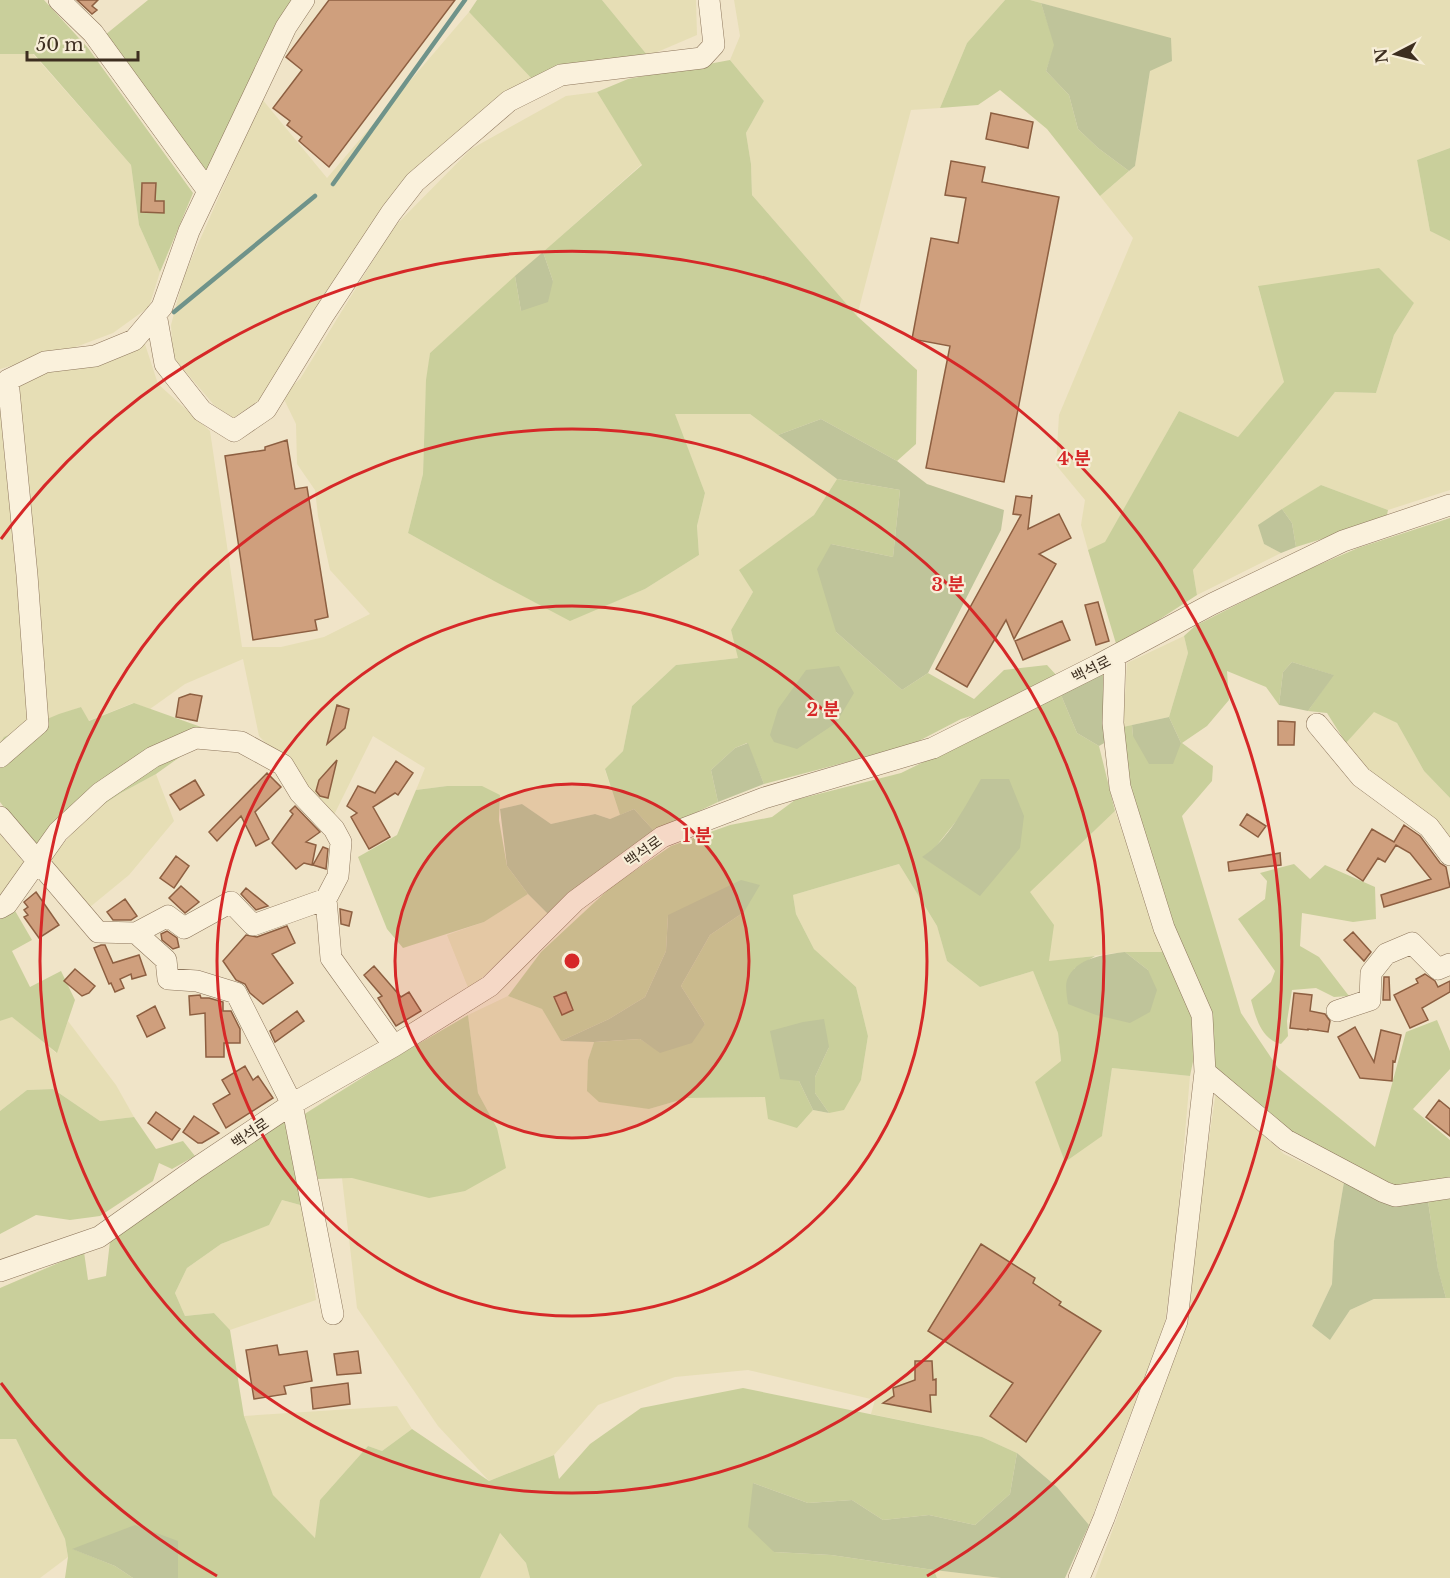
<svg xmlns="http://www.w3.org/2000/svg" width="1450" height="1578" font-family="'Libre Baskerville','Noto Sans KR',serif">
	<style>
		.farmland { fill: #e6deb5 }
		.green { fill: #c9cf9b; fill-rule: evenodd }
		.cemetery { fill: #bfc49a }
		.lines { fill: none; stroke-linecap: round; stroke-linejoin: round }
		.stream { stroke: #6f938a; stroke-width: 4.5 }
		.building { fill: #cf9f7d; stroke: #8d5f41; stroke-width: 1.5 }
		.minor-casing { stroke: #8d765c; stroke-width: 22 }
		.minor { stroke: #faf1dc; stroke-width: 21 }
		.ring { fill: none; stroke: #d62828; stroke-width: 3 }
		.labels { text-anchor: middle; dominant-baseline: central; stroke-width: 4.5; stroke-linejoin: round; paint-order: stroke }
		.street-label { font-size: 15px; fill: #3d2e20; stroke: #f7eed8 }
		.centre { fill: #d62828; stroke: #f7eed8; stroke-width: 3 }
		.ring-label { font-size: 18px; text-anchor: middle; font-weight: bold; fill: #d62828; stroke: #f7eed8; stroke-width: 4.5; stroke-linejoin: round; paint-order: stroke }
	</style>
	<rect width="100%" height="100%" fill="#f0e4c8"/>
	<path class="farmland" d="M602,0H696L697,35L648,56Z
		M734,0H1005L967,43L940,108L911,110L857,316L752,195L751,164L746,133L764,101L730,60L740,36Z
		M1030,0H1450V148L1417,160L1430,231L1450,241V490L1388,510L1321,485L1259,525L1264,544L1281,553L1197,595L1193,570L1335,392L1376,393L1394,335L1414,303L1258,287L1285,382L1238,437L1179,411L1105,543L1088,550L1081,525L1085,500L1056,465L1059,415L1133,238L1100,196L1135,166L1150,71L1171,39Z
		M469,12L532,79L357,247L261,399L233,418L214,405L173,357L171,325L184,276L262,99L327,178Z
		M0,54H33L131,165L139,225L160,272L149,307L113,333L73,348L0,369Z
		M597,92L642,164L430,353L426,391L423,474L408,533L494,581L570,620L645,589L699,555L697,526L705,493L674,414H750L837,479L814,515L740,570L753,592L731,630L739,658L676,665L632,706L623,751L605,770L620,815L610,819L595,814L551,824L522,804L500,809V795L447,786L416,790L425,768L373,736L334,815L259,736L243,659L185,684L150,709L133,703L88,721L81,707L45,720L16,384L143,338L158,384L210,431L242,647H281L324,637L370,614L330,570L318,516L315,490L297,464L296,424L282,395L300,379L393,228L471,149L566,96Z
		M0,391L33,724L0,743Z
		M1184,636L1188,653L1169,717L1123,727L1127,663Z
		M1374,711L1397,723L1424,771L1450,798V844L1433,817L1372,779L1346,743Z
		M156,774L174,821L129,875L90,907L50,859L88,815L121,793Z
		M1115,811L1162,941L1163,952L1115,953L1049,962L1029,892Z
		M0,834L26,865L0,902Z
		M899,864L937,926L947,961L980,987L1033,971L1058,1033L1061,1062L1102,1136L1112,1068L1190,1076L1176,1237L1165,1323L1089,1525L1057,1487L1017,1453L982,1437L871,1414L875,1400L748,1370L675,1377L598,1405L554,1455L489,1481L438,1426L357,1308L342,1178H352L497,1128L478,1093L468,1015L508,996L542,1009L561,1041L594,1042L588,1060L649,1109L687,1098L765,1097L797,1128L813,1110L829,1113L861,1080L868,1036L856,987L814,949L796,914L793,895Z
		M528,894L549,915L469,990L447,935L484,922Z
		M12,1016L56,1053L68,1021L116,1085L134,1117L100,1121L53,1089L27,1090L0,1111V1021Z
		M1216,1091L1284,1154L1344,1182L1334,1241L1332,1284L1312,1326L1330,1340L1350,1310L1374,1299L1450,1298V1578H1095L1145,1441L1191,1297L1192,1254Z
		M282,1200L304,1206L316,1300L230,1330L214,1313L185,1316L175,1293L187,1268L221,1244L268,1225Z
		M397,1406L412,1429L382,1451L368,1446L320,1500L316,1539L273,1496L244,1416Z
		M0,1439H16L65,1539L68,1557L40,1578H0Z
		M499,1532L526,1563L530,1578H480Z
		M934,1570L1001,1578H937Z"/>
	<path class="green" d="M0,0H44L88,48L193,193L160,272L139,225L131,165L34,54H0Z
		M148,0H297L207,173L105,35Z
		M477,0H602L648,56L532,79L469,12Z
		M1005,0H1030L1041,3L1055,45L1046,71L1069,95L1078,129L1098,148L1129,171L1100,196L1047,129L1000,90L978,105L940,108L967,43Z
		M730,60L764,101L746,133L751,164L752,195L857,316L917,370L916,444L897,461L821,419L778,435L750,414H675L705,493L697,526L699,555L645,589L570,621L494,581L408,533L423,474L426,380L430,353L515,276L521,311L553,281L543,252L642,165L597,92L628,79Z
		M1450,148V241L1430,231L1417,160Z
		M1379,268L1414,303L1394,335L1376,393L1335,392L1193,570L1197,595L1117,647L1088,550L1105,542L1179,411L1238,437L1284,382L1258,286Z
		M837,479L900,490L893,557L831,544L836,632L902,690L928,673L974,699L1004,670L1047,665L1058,677L991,710L961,719L911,745L764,784L747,743L735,748L711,770L718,802L655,832L634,809L620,815L605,769L623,751L632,706L676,665L738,658L731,630L753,592L739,570L814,515Z
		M1321,485L1388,510L1386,519L1296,547L1292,523L1282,509Z
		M1450,518V798L1424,771L1397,723L1374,712L1346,743L1327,713L1308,711L1333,675L1292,662L1283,672L1279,705L1266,687L1227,671L1229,700L1207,726L1182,743L1213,766L1212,781L1182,816L1241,1013L1278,1068L1375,1147L1406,1032L1437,1020L1450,1051V1069L1413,1109L1450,1140V1181L1392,1190L1300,1143L1210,1068L1133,809L1123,727L1132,725L1133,736L1181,743L1169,717L1188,653L1184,636L1195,626L1295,575L1358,548Z
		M1061,695L1077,733L1099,746L1115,811L1030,892L1054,925L1049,961L1095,956L1074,969L1148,970L1125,952H1163L1193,1016L1196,1047L1190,1076L1112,1068L1102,1136L1065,1162L1035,1082L1061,1061L1058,1033L1033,971L980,987L947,961L937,926L899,864L793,895L796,914L814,949L856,987L868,1036L861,1080L844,1110L829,1113L815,1093V1077L829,1047L799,1081L813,1110L797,1128L768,1119L765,1097L687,1098L649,1109L599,1102L587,1091L588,1060L594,1042L640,1039L660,1052L705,1024L681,986L710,935L744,912L668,915L666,951L645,997L609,1019L561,1041L542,1009L508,996L541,952L611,887L671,846L730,825L772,817L795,800L901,773ZM958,819L981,895L923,857L933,850Z
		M134,703L201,727L191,749L156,774L121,793L36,849L0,802V743L4,737L59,714L81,707L89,721Z
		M447,786H482L500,795L499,820L507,866L528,894L484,922L403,948L387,929L358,857L397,835L416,790Z
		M1294,864L1310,879L1325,865L1375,887L1376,919L1353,922L1302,913L1300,946L1319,957L1349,996L1334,997L1316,988L1292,990L1287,1021L1288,1036L1281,1044C1261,1039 1256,1018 1251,1000L1271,982L1275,971L1238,919L1265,899L1267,881L1260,873Z
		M14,909L32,940L12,951L30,987L61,971L75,1000L57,1053L12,1017L0,1021V916Z
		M468,1015L478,1093L497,1128L506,1168L465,1191L429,1198L352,1178L318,1179L303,1115L384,1064Z
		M53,1089L100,1121L134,1117L156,1149L183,1141L195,1156L172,1169L159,1163L153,1181L100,1216L70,1220L36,1215L0,1234V1111L27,1090Z
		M287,1119L304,1206L282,1200L269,1225L221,1244L187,1268L175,1293L185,1316L214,1313L230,1330L244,1416L273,1495L315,1538L320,1500L368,1446L382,1451L412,1429L489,1481L554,1455L559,1479L590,1444L641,1408L743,1388L982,1437L1017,1453L1010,1494L975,1525L929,1515L883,1520L852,1500L808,1503L753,1483L774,1552L831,1555L934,1570L937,1578H530L526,1563L500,1533L480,1578H178V1541L73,1549L115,1566L133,1578H65L68,1557L65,1539L16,1439H0V1288L84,1252L88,1280L106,1276L110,1241L191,1182Z
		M1450,1199V1298H1446L1438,1270L1428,1201Z"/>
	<path class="cemetery" d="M1041,3L1171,38L1172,61L1150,71L1135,166L1129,171L1098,148L1078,129L1069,95L1046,71L1054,45Z
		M543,252L553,281L548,302L521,311L515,276Z
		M821,419L897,461L927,484L1004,510L1001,530L928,673L902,690L836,632L817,569L831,544L893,557L900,490L837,479L778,435Z
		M1282,509L1292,523L1296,547L1281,553L1264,544L1258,525Z
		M1292,662L1334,675L1308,711L1279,705L1283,672Z
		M839,666L854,693L836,723L797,749L774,742L770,735L778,709L806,670Z
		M1103,674L1106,742L1099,746L1077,733L1061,695Z
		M1169,717L1181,743L1173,764H1149L1133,736L1132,725Z
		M748,743L764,784L718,802L711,770L735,748Z
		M981,779H1009L1024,816L1020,848L980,896L922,857C949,840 965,806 981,779Z
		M522,804L551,824L595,814L610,819L634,809L655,832L549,915L528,894L507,866L500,809Z
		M741,880L760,885L744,912L710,935L681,986L705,1024L692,1043L660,1053L640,1039L594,1042L561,1041L609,1019L645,997L666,951L668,915Z
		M1125,952L1148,970L1157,990L1150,1012L1130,1023L1096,1015L1068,1004C1067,997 1065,986 1067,980C1076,957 1104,955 1125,952Z
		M824,1019L829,1047L815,1077V1093L829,1113L813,1110L799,1081L780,1079L770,1031L803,1022Z
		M1344,1182L1383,1203L1428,1201L1438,1269L1446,1298L1374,1299L1350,1310L1330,1340L1312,1326L1332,1284L1334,1241Z
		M1017,1453L1057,1487L1089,1525L1065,1578H1001L934,1570L831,1555L774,1552L748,1527L753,1483L808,1503L852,1500L883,1520L929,1515L975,1525L1010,1494Z
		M135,1525L178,1541V1578H133L115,1566L72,1549Z"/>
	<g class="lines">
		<path class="stream" d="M333,184L465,0
			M174,312L315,196"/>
	</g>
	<path class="building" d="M77,0H98L92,6L97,10L92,14Z
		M329,0H455L329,167L299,141L302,137L287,125L290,121L273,108L302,70L286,57Z
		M991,113L1033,122L1028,148L986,139Z
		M951,161L985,167L982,182L1059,197L1004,482L926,468L950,346L912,339L931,238L958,243L966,198L945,195Z
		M142,183H156L155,201H164V213L141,212Z
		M287,440L295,489L307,487L328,617L315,620L317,630L253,640L225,456L265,450V447Z
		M1032,495L1028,529L1059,514L1071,538L1039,554L1056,564L1014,639L1006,620L967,687L936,669L1021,515L1013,514L1016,496L1031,498Z
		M1098,602L1109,641L1096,645L1085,605Z
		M1062,621L1070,640L1023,660L1015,641Z
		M190,694L202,696L197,721L176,717L179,698Z
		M337,705L349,709L345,728L327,744Z
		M1278,721L1295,722L1294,745H1278Z
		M337,760L328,798L320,796L316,791L319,780Z
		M396,761L413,773L398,795L395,793L373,807L390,837L369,849L351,817L357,813L347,806L358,786L375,793Z
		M267,773L281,787L255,812L269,839L256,846L241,816L217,841L209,832Z
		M195,780L204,795L180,810L170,795Z
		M295,806L320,832L306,842L316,845L312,865L304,863L296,869L272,843L293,814L290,811Z
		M1247,814L1266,826L1258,837L1240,825Z
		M1404,825L1420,836L1440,863L1446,867L1450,887L1384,907L1381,895L1431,879L1410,853L1396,845L1385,862L1378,858L1363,881L1347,870L1372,829L1394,842Z
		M323,847L328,849L326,869L313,865Z
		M1280,853L1281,865L1229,871L1228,862Z
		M176,856L189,866L174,888L160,878Z
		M181,886L199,902L185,913L169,898Z
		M246,888L268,906L256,910L241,894Z
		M36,892L59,925L39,938L24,917L28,915L24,910L28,907L24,902Z
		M125,899L137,916L131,920H113L107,912Z
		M340,909L352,912L349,926L341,924Z
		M287,926L295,943L272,954L293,983L263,1004L250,993L245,984L236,980L223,961L246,935L257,937Z
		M167,931L177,938L179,947L173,949L162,940L161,934Z
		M1353,932L1371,952L1364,961L1344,940Z
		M101,945H105L113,963L139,955L146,975L132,979L131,974L120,979L124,988L115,992L111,983L109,984L94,948Z
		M374,966L401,997L409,992L421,1011L396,1026L378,998L382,996L364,975Z
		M75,969L95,986L89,993L82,996L64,981Z
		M1425,974L1435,981L1438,987L1450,981V992L1422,1008L1428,1020L1410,1028L1394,995L1418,983L1416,979Z
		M1384,977H1389L1390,1000H1383Z
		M566,992L573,1010L562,1015L554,997Z
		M1294,993L1312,995L1310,1011L1325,1014L1330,1021L1328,1032L1308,1029V1030L1290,1028Z
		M200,995L201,998H209L223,1002V1011H231L240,1029V1043H224V1057H206L205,1013L190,1015L189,996Z
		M155,1006L165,1028L147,1037L137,1016Z
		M297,1011L304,1021L275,1042L270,1031Z
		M1355,1027L1374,1062L1381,1030L1401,1035L1395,1062L1393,1061L1392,1081L1360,1078L1338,1037Z
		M245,1066L253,1080L258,1076L273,1098L226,1128L213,1104L230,1094L222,1080Z
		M1439,1100L1450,1109V1136L1426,1117Z
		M156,1112L180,1129L172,1140L148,1123Z
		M194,1116L219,1133L202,1143H198L183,1132Z
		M981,1244L1035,1278L1033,1283L1061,1302L1059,1305L1101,1331L1026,1442L990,1416L1013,1383L928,1331Z
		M277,1345L279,1355L307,1351L312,1381L284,1386L286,1394L254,1399L246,1350Z
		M358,1351L361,1373L337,1375L334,1354Z
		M915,1361H932L933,1380L936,1379V1395H930L931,1412L883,1403L894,1396L893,1388L915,1380Z
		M348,1383L350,1404L313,1409L311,1388Z"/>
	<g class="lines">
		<g class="minor-casing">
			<path id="minor" d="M59,0L93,33L208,191
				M156,314L165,364L202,411L234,431L266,409L323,316L391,213L415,182L509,101L561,75L702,58L714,45L709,0
				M1317,724L1361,777L1429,827L1450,855
				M0,757L38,724L27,575L8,380L45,362L95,356L134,340L162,307L189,231L286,27L304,0
				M0,817L98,932L136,933L168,916L184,928L231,902L253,925L326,899
				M0,908L7,904L58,832L100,793L153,757L196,738L241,742L283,765L300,793L334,829L341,842L338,876L326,899L331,958L394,1046
				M136,933L166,960L168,979L197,981L236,993L292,1104L333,1314
				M1337,1011L1370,1000L1371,973L1386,954L1412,943L1438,969L1450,964
				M1205,1072L1286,1140L1384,1192L1395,1196L1450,1188
				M0,1271L99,1237L198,1167L292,1104L394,1046L490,986L575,901L662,837L764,798L933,748L1098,665L1212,604L1343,541L1450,505
				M1079,1578L1104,1518L1177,1321L1205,1072L1202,1015L1164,928L1120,787L1113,723L1115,657"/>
		</g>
		<use href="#minor" class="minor"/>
	</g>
	<circle cx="572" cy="961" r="177" fill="#d62828" fill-opacity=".12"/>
	<g class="ring">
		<circle cx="572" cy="961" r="177"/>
		<circle cx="572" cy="961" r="355"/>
		<circle cx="572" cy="961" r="532"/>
		<path d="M217 1576A710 710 0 0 1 1 1383M1 539A710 710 0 1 1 927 1576"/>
	</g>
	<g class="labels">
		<g class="street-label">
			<text transform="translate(1091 669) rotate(-27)">백석로</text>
			<text transform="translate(643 851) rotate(-35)">백석로</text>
			<text transform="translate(250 1133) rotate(-34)">백석로</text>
		</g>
	</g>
	<circle cx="572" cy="961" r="9" class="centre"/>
	<g class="ring-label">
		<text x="1074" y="465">4 분</text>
		<text x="948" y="591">3 분</text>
		<text x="823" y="716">2 분</text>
		<text x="697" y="842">1 분</text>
	</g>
	<g transform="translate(1396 54) rotate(263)" stroke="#f7eed8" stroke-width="4.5" paint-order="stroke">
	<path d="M0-4.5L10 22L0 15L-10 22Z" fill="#3d2e20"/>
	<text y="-9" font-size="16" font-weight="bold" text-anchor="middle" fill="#3d2e20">N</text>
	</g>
	<path d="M27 51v9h111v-9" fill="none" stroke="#3d2e20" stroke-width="3"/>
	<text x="36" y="51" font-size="18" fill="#3d2e20" stroke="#f7eed8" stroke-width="4.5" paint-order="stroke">50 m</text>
</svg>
